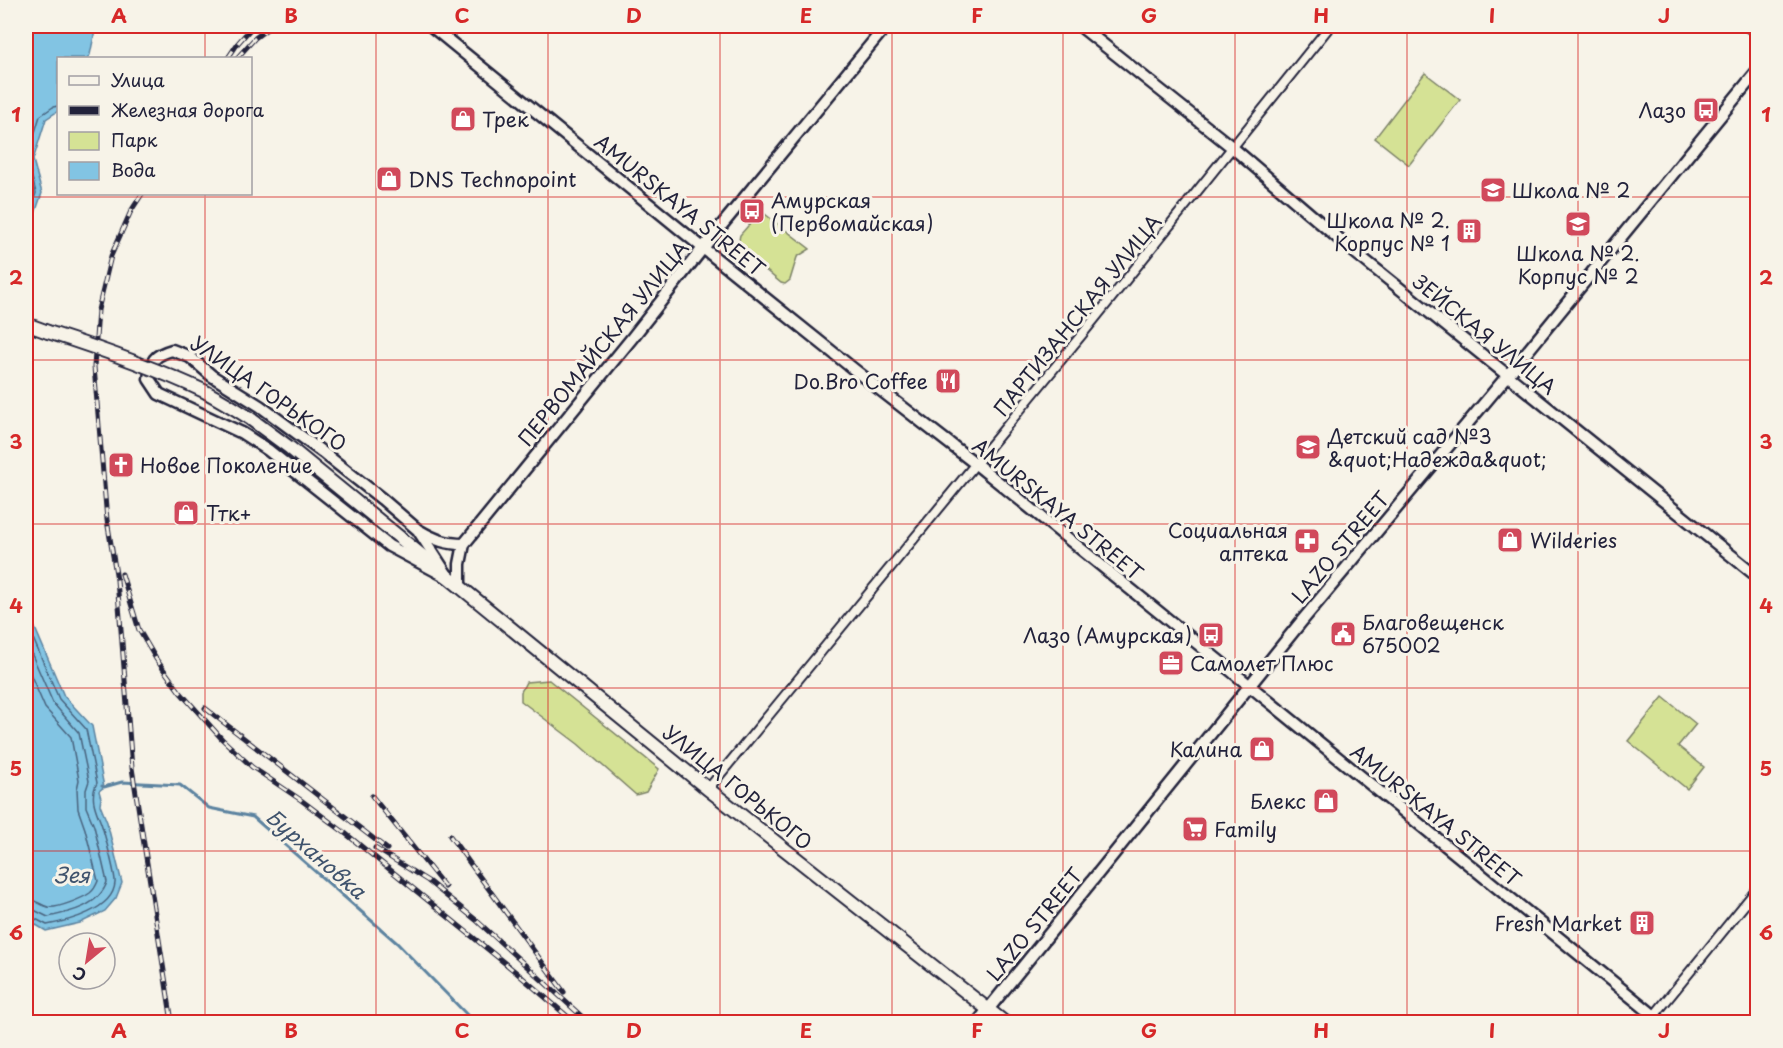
<svg xmlns="http://www.w3.org/2000/svg" width="1783" height="1048" font-family="'Playpen Sans',sans-serif">
	<style>
		.green { fill: #d5e295; stroke: #7c8268; stroke-width: 1.5 }
		.water { fill: #82c4e3; stroke: #5c83a0; stroke-width: 1.5 }
		.lines { fill: none; stroke-linecap: round; stroke-linejoin: round }
		.shore { stroke: #48637e; stroke-width: 1.5 }
		.stream { stroke: #5c83a0; stroke-width: 3 }
		.street-casing { stroke: #22223b; stroke-width: 12 }
		.secondary-casing { stroke: #22223b; stroke-width: 15 }
		.primary-casing { stroke: #22223b; stroke-width: 16 }
		.street { stroke: #f7f3e8; stroke-width: 8 }
		.secondary { stroke: #f7f3e8; stroke-width: 10 }
		.primary { stroke: #f7f3e8; stroke-width: 12 }
		.rail-casing { stroke: #22223b; stroke-width: 5 }
		.rail { stroke: #f7f3e8; stroke-width: 3; stroke-dasharray: 9; stroke-linecap: butt }
		.primary-bridge-casing { stroke: #22223b; stroke-width: 16; stroke-linecap: butt }
		.primary-bridge { stroke: #f7f3e8; stroke-width: 12 }
		.grid { fill: none; stroke: #d62828; stroke-width: 1.5; stroke-opacity: 0.55 }
		.labels { text-anchor: middle; dominant-baseline: central; stroke-width: 6; stroke-linejoin: round; paint-order: stroke }
		.poi-label { font-size: 20px; fill: #22223b; stroke: #f7f3e8; text-anchor: start }
		.street-label { font-size: 20px; fill: #22223b; stroke: #f7f3e8 }
		.water-label { font-size: 21px; font-style: italic; fill: #3f536d; stroke: #f7f3e8 }
		.neatline { fill: none; stroke: #d62828; stroke-width: 2 }
		.grid-label { font-size: 20px; text-anchor: middle; font-weight: bold; fill: #d62828 }
	</style>
	<rect width="100%" height="100%" fill="#f7f3e8"/>
	<filter id="ink" filterUnits="userSpaceOnUse"><feTurbulence type="fractalNoise" baseFrequency=".0167" numOctaves="2"/><feDisplacementMap in="SourceGraphic" scale="12" xChannelSelector="R" yChannelSelector="G"/><feConvolveMatrix kernelMatrix="1 2 1 2 8 2 1 2 1" color-interpolation-filters="sRGB"/></filter>
	<g filter="url(#ink)">
		<path class="green" d="M1425,73L1460,100L1409,165L1375,138Z
			M761,211L810,249L797,257L790,280L785,284L781,283L744,252C740,246 738,242 740,235Z
			M549,680L659,769L646,792L636,795L578,744L521,701V692L526,682Z
			M1663,697L1696,724L1678,746L1704,767L1687,789L1628,741Z"/>
		<path class="water" d="M26,26H96L90,55L87,58H58V111L46,119L33,160L42,193L26,240Z
			M26,607L64,696L92,726L104,787L99,791L101,798L100,805L107,822L122,883L116,898L105,911L80,923L46,931L26,919Z"/>
		<g class="lines">
			<path class="shore" d="M26,222L36,193L27,158L40,116L53,107L58,106
				M26,622L59,699L86,729L97,783C89,797 96,810 101,823C104,832 116,876 115,883C113,910 68,921 47,925L30,916H26
				M26,641L53,703L79,733L89,781L86,790V807L94,826L107,882C99,906 71,912 48,917L32,909L26,908
				M26,664L45,708L71,737L79,780L77,789L78,809L85,829L98,881C96,886 94,890 90,893C83,898 57,909 48,907C40,905 35,899 26,899"/>
			<path class="stream" d="M102,786L104,787L122,782L180,785L209,808L253,817L397,943L474,1022"/>
			<g class="street-casing">
				<path id="street" d="M708,789L1084,332L1330,26
					M1649,1022L1758,888"/>
			</g>
			<g class="secondary-casing">
				<path id="secondary" d="M431,26L703,248L856,371L976,464L1250,686L1662,1022
					M1080,26L1233,148L1352,250L1758,577
					M1749,26L1758,32
					M172,350L190,357L212,376L260,406L325,454L382,499L418,530L449,578L389,546L268,450L242,433L159,394L149,379C151,360 154,355 172,350Z
					M420,531C435,540 447,544 464,544
					M460,587V564L464,544L632,338L703,248L886,26
					M978,1022L1301,622L1508,375L1758,70"/>
			</g>
			<g class="primary-casing">
				<path id="primary" d="M26,324L48,332
					M248,417L290,448L708,789L1004,1022"/>
			</g>
			<use href="#street" class="street"/>
			<use href="#secondary" class="secondary"/>
			<use href="#primary" class="primary"/>
			<g class="rail-casing">
				<path id="rail" d="M228,58L238,43L253,26
					M237,58L255,38L271,26
					M142,194L131,211L111,256L98,310L94,367L107,520L117,580L132,768L172,1022
					M122,574L139,630L156,659L180,692L222,739L252,767L301,800L345,833L517,973L574,1022
					M205,708L387,849
					M372,796L445,887
					M450,836L564,992
					M375,848L428,881L476,920L588,1022"/>
			</g>
			<use href="#rail" class="rail"/>
			<g class="primary-bridge-casing">
				<path id="primary-bridge" d="M48,332C101,349 153,367 204,391C219,399 234,408 248,417"/>
			</g>
			<use href="#primary-bridge" class="primary-bridge"/>
		</g>
	</g>
	<path class="grid" d="M205,26V58M376,26V1022M548,26V1022M720,26V1022M892,26V1022M1063,26V1022M1235,26V1022M1407,26V1022M1578,26V1022M205,194V1022M26,197H1758M26,360H1758M26,524H1758M26,688H1758M26,851H1758"/>
	<defs>
		<g id="bus-square" transform="scale(1.35)"><rect x="-9" y="-9" width="18" height="18" rx="4" fill="#d1495b" stroke="#f7f3e8"/><path d="M-5-6H5V4H4V6H2V4H-2V6H-4V4H-5ZM-3.5-4V0h7V-4ZM-3.5 1.2v1.5H-2V1.2ZM2 1.2v1.5H3.5V1.2Z" fill="#fff"/></g>
		<g id="shop-square" transform="scale(1.35)"><rect x="-9" y="-9" width="18" height="18" rx="4" fill="#d1495b" stroke="#f7f3e8"/><path d="M-5-2.5h2.3a2.7 3.5 0 0 1 5.4 0H5L5.5 6h-11ZM-1.5-2.5h3a1.5 2.3 0 0 0-3 0Z" fill="#fff"/></g>
		<g id="school-square" transform="scale(1.35)"><rect x="-9" y="-9" width="18" height="18" rx="4" fill="#d1495b" stroke="#f7f3e8"/><path d="M0-5L7-2L0 1L-7-2ZM-4 1L0 2.5L4 1V4Q0 6-4 4Z" fill="#fff"/></g>
		<g id="building-square" transform="scale(1.35)"><rect x="-9" y="-9" width="18" height="18" rx="4" fill="#d1495b" stroke="#f7f3e8"/><path d="M-4-6H4V6H1V3H-1V6H-4ZM-2.5-4.3h1.7v1.8h-1.7ZM.8-4.3h1.7v1.8H.8ZM-2.5-1h1.7V.8h-1.7ZM.8-1h1.7V.8H.8Z" fill="#fff"/></g>
		<g id="restaurant-square" transform="scale(1.35)"><rect x="-9" y="-9" width="18" height="18" rx="4" fill="#d1495b" stroke="#f7f3e8"/><path d="M-5-6h1v4h1v-4h1v4h1v-4h1v5L-1.5 .5V6h-2V.5L-5-1ZM5-6V6H3V1.5H1.5Q1.5-4 5-6Z" fill="#fff"/></g>
		<g id="church-square" transform="scale(1.35)"><rect x="-9" y="-9" width="18" height="18" rx="4" fill="#d1495b" stroke="#f7f3e8"/><path d="M-1.2-6h2.4v3.5h3.3v2.4h-3.3V6h-2.4V-.1h-3.3v-2.4h3.3Z" fill="#fff"/></g>
		<g id="pharmacy-square" transform="scale(1.35)"><rect x="-9" y="-9" width="18" height="18" rx="4" fill="#d1495b" stroke="#f7f3e8"/><path d="M-2-6h4v4h4v4h-4v4h-4v-4h-4v-4h4Z" fill="#fff"/></g>
		<g id="civic-square" transform="scale(1.35)"><rect x="-9" y="-9" width="18" height="18" rx="4" fill="#d1495b" stroke="#f7f3e8"/><path d="M-.6-6.5H3V-4.5H.6V-3L4-1V1h2V6H-6V1h2V-1L-.6-3ZM-1.2 2.5V6h2.4V2.5Z" fill="#fff"/></g>
		<g id="office-square" transform="scale(1.35)"><rect x="-9" y="-9" width="18" height="18" rx="4" fill="#d1495b" stroke="#f7f3e8"/><path d="M-6-3h4V-5.5h4V-3h4V5H-6ZM-1-4.5V-3h2v-1.5ZM-6 0V1H6V0Z" fill="#fff"/></g>
		<g id="supermarket-square" transform="scale(1.35)"><rect x="-9" y="-9" width="18" height="18" rx="4" fill="#d1495b" stroke="#f7f3e8"/><path d="M-6-5.5h2.5l.6 2H6L4.5 2H-2.5L-4.4-4H-6ZM-1.5 3.2a1.3 1.3 0 1 0 .1 0ZM3 3.2a1.3 1.3 0 1 0 .1 0Z" fill="#fff"/></g>
	</defs>
	<g fill-rule="evenodd">
		<use href="#bus-square" x="1706" y="110"/>
		<use href="#shop-square" x="463" y="119"/>
		<use href="#shop-square" x="389" y="179"/>
		<use href="#school-square" x="1493" y="190"/>
		<use href="#bus-square" x="752" y="211"/>
		<use href="#school-square" x="1578" y="224"/>
		<use href="#building-square" x="1469" y="231"/>
		<use href="#restaurant-square" x="948" y="381"/>
		<use href="#school-square" x="1308" y="447"/>
		<use href="#church-square" x="121" y="465"/>
		<use href="#shop-square" x="186" y="513"/>
		<use href="#shop-square" x="1510" y="540"/>
		<use href="#pharmacy-square" x="1307" y="541"/>
		<use href="#civic-square" x="1343" y="634"/>
		<use href="#bus-square" x="1211" y="635"/>
		<use href="#office-square" x="1171" y="663"/>
		<use href="#shop-square" x="1262" y="749"/>
		<use href="#shop-square" x="1326" y="801"/>
		<use href="#supermarket-square" x="1195" y="829"/>
		<use href="#building-square" x="1642" y="923"/>
	</g>
	<g class="labels">
		<g class="poi-label">
			<text x="1686" y="110" text-anchor="end">Лазо</text>
			<text x="482" y="119">Трек</text>
			<text x="408" y="179">DNS Technopoint</text>
			<text x="1512" y="190">Школа № 2</text>
			<text x="771" y="200">Амурская<tspan x="771" dy="23">(Первомайская)</tspan></text>
			<text x="1450" y="220" text-anchor="end">Школа № 2.<tspan x="1450" dy="23">Корпус № 1</tspan></text>
			<text x="1578" y="253" text-anchor="middle">Школа № 2.<tspan x="1578" dy="23">Корпус № 2</tspan></text>
			<text x="928" y="381" text-anchor="end">Do.Bro Coffee</text>
			<text x="1328" y="436">Детский сад №3<tspan x="1328" dy="23">&amp;quot;Надежда&amp;quot;</tspan></text>
			<text x="140" y="465">Новое Поколение</text>
			<text x="206" y="513">Ттк+</text>
			<text x="1288" y="530" text-anchor="end">Социальная<tspan x="1288" dy="23">аптека</tspan></text>
			<text x="1530" y="540">Wilderies</text>
			<text x="1362" y="622">Благовещенск<tspan x="1362" dy="23">675002</tspan></text>
			<text x="1192" y="635" text-anchor="end">Лазо (Амурская)</text>
			<text x="1190" y="663">Самолет Плюс</text>
			<text x="1242" y="749" text-anchor="end">Калина</text>
			<text x="1306" y="801" text-anchor="end">Блекс</text>
			<text x="1214" y="829">Family</text>
			<text x="1622" y="923" text-anchor="end">Fresh Market</text>
		</g>
		<g class="street-label">
			<text transform="translate(680 205) rotate(39)">AMURSKAYA STREET</text>
			<text transform="translate(1077 315) rotate(-51)">ПАРТИЗАНСКАЯ УЛИЦА</text>
			<text transform="translate(1485 334) rotate(39)">ЗЕЙСКАЯ УЛИЦА</text>
			<text transform="translate(603 343) rotate(-51)">ПЕРВОМАЙСКАЯ УЛИЦА</text>
			<text transform="translate(269 393) rotate(35)">УЛИЦА ГОРЬКОГО</text>
			<text transform="translate(1058 509) rotate(39)">AMURSKAYA STREET</text>
			<text transform="translate(1340 547) rotate(-50)">LAZO STREET</text>
			<text transform="translate(738 787) rotate(39)">УЛИЦА ГОРЬКОГО</text>
			<text transform="translate(1436 815) rotate(39)">AMURSKAYA STREET</text>
			<text transform="translate(1034 924) rotate(-51)">LAZO STREET</text>
		</g>
		<g class="water-label">
			<text transform="translate(317 853) rotate(41)">Бурхановка</text>
			<text x="72" y="874">Зея</text>
		</g>
	</g>
	<rect width="1783" height="1048" fill="none" stroke="#f7f3e8" stroke-width="66"/>
	<rect x="57" y="57" width="195" height="138" fill="#f7f3e8" stroke="#a29fa3" stroke-width="1.5"/>
	<rect x="69" y="76" width="30" height="9" fill="#f7f3e8" stroke="#a29fa3" stroke-width="1.5"/>
	<text x="111" y="87" font-size="18" fill="#22223b">Улица</text>
	<rect x="69" y="106" width="30" height="9" fill="#22223b" stroke="#a29fa3" stroke-width="1.5"/>
	<text x="111" y="117" font-size="18" fill="#22223b">Железная дорога</text>
	<rect x="69" y="132" width="30" height="18" fill="#d5e295" stroke="#a29fa3" stroke-width="1.5"/>
	<text x="111" y="147" font-size="18" fill="#22223b">Парк</text>
	<rect x="69" y="162" width="30" height="18" fill="#82c4e3" stroke="#a29fa3" stroke-width="1.5"/>
	<text x="111" y="177" font-size="18" fill="#22223b">Вода</text>
	<g transform="translate(87 961) rotate(210)"><circle r="28" fill="#f7f3e8" stroke="#a29fa3" stroke-width="1.5"/>
	<path d="M0-4.5L10 22L0 15L-10 22Z" fill="#d1495b"/>
	<text y="-9" font-size="16" font-weight="bold" text-anchor="middle" fill="#22223b">С</text>
	</g>
	<rect x="33" y="33" width="1717" height="982" class="neatline"/>
	<g class="grid-label">
		<text x="119" y="23">A</text>
		<text x="291" y="23">B</text>
		<text x="462" y="23">C</text>
		<text x="634" y="23">D</text>
		<text x="806" y="23">E</text>
		<text x="977" y="23">F</text>
		<text x="1149" y="23">G</text>
		<text x="1321" y="23">H</text>
		<text x="1492" y="23">I</text>
		<text x="1664" y="23">J</text>
		<text x="16" y="122">1</text>
		<text x="1766" y="122">1</text>
		<text x="16" y="285">2</text>
		<text x="1766" y="285">2</text>
		<text x="16" y="449">3</text>
		<text x="1766" y="449">3</text>
		<text x="16" y="613">4</text>
		<text x="1766" y="613">4</text>
		<text x="16" y="776">5</text>
		<text x="1766" y="776">5</text>
		<text x="16" y="940">6</text>
		<text x="1766" y="940">6</text>
		<text x="119" y="1038">A</text>
		<text x="291" y="1038">B</text>
		<text x="462" y="1038">C</text>
		<text x="634" y="1038">D</text>
		<text x="806" y="1038">E</text>
		<text x="977" y="1038">F</text>
		<text x="1149" y="1038">G</text>
		<text x="1321" y="1038">H</text>
		<text x="1492" y="1038">I</text>
		<text x="1664" y="1038">J</text>
	</g>
</svg>
